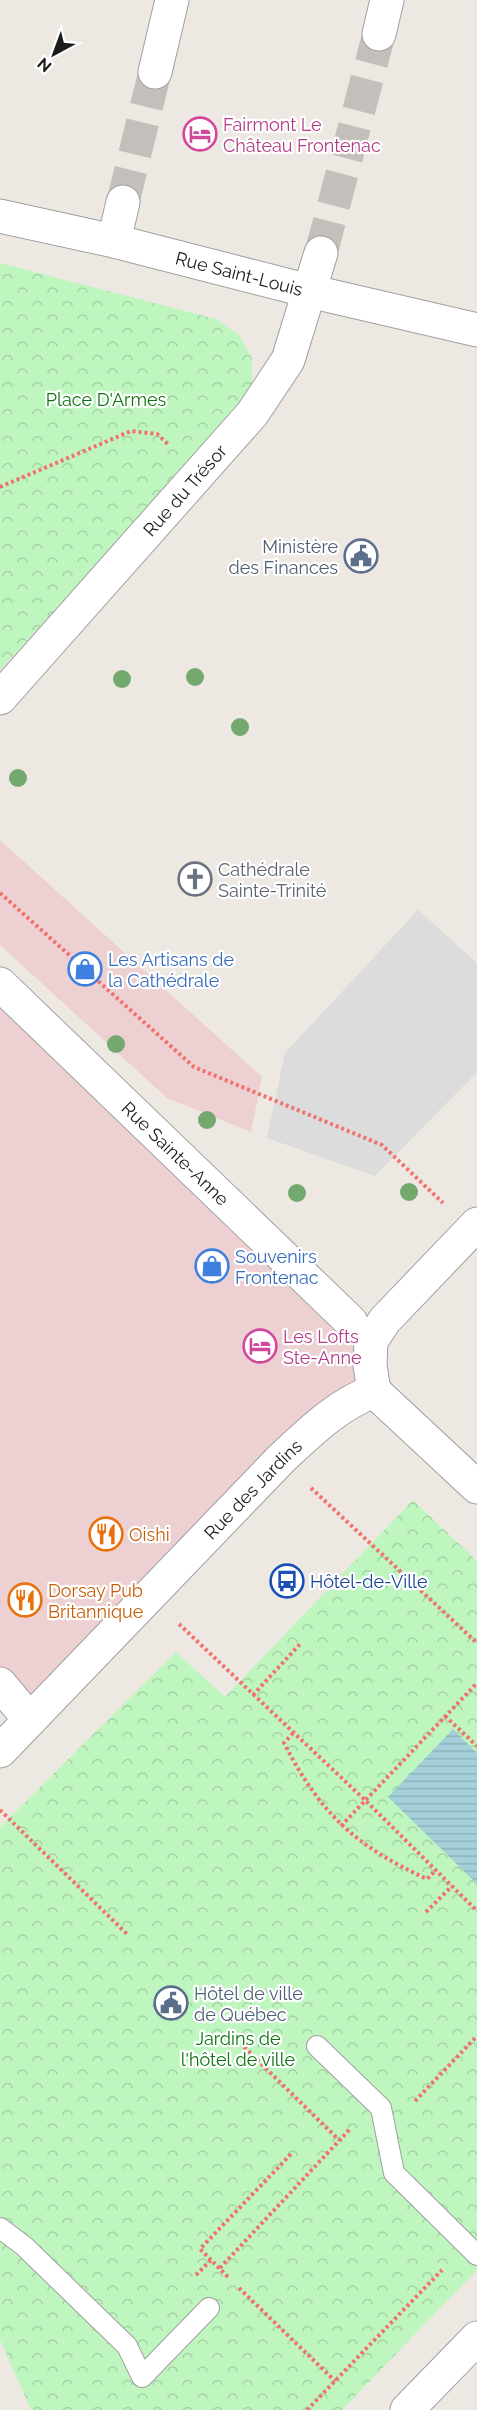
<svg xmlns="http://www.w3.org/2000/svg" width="477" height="2410" font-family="Raleway,sans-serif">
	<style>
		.commercial { fill: #edd1d2 }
		.park { fill: url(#park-crowns) }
		.parking { fill: #dcdcdc }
		.water { fill: url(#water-rules) }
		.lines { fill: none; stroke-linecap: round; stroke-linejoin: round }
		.street-tunnel { stroke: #c3bfba; stroke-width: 33; stroke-dasharray: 33 16; stroke-linecap: butt }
		.lane-casing { stroke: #a0a0a0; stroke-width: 22 }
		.street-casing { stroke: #a0a0a0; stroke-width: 35 }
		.path { stroke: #f3716d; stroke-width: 4; stroke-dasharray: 3 3; stroke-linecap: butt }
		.lane { stroke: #fff; stroke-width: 20 }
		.street { stroke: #fff; stroke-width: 33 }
		.tree { fill: #73a86f }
		.labels { text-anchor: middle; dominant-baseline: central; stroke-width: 4.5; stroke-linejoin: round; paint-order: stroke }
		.hotel-label { font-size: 18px; fill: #b23c85; stroke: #fff; text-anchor: start }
		.street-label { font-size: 18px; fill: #1c1c1c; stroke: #fff }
		.park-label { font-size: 18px; fill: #107311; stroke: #fff }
		.service-label { font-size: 18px; fill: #4e5e75; stroke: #fff; text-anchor: end }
		.worship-label { font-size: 18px; fill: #5b616d; stroke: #fff; text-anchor: start }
		.shop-label { font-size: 18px; fill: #366cbe; stroke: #fff; text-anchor: start }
		.food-label { font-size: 18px; fill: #c56008; stroke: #fff; text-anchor: start }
		.transit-label { font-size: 18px; fill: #164399; stroke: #fff; text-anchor: start }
	</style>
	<defs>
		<pattern id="park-crowns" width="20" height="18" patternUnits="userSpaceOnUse" patternTransform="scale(1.5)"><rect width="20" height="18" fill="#bff6c0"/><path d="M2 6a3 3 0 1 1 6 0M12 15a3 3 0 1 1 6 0" fill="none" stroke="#a4d2a4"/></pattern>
		<pattern id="water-rules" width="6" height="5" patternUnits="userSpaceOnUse" patternTransform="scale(1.5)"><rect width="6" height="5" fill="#a4d1d9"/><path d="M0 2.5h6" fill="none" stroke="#8db3ba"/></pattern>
	</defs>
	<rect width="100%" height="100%" fill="#ede8e2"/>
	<path class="commercial" d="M0,840L262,1077L251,1132L167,1098L0,945Z
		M0,984L371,1341L374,1391L30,1720L0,1683Z"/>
	<path class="park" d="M0,263L216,319L239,335L252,358V383L232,417L0,670Z
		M413,1500L477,1561V2270L342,2410H31L0,2340V1827L176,1652L225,1697Z"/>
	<path class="parking" d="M418,910L477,963V1072L375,1176L267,1138L285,1053Z"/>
	<path class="water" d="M453,1729L477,1753V1884L388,1797Z"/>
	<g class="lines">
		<path class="street-tunnel" d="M123,202L155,72
			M321,253L379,34"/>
		<g class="lane-casing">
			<path id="lane" d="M317,2046L381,2108L394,2173L477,2255
				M0,2228L24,2246L127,2346L142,2377L209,2308"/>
		</g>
		<g class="street-casing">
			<g id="street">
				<path d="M379,34L387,0"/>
				<path d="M155,72L172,0"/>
				<path id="s1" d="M0,216L114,241L309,291L477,330"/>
				<path d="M114,241L123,202"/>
				<path id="s2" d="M0,698L252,414L288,360L321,253"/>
				<path id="s3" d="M0,984L351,1322"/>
				<path d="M374,1391L370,1365L371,1341L385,1320L477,1224"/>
				<path d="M374,1391L477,1487"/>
				<path d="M0,1684L30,1720"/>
				<path id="s4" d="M0,1751L281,1459C310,1432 337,1405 374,1391"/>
				<path d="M407,2410L477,2338"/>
			</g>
		</g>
		<path class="path" d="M0,487L131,431L157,434L169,445
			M0,893L194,1067L382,1145L443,1203
			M311,1488L477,1643
			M179,1624L366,1801L477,1911
			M253,1695L301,1643
			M445,1716L477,1746
			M293,1733L284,1743C320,1813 355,1846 427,1879L436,1870
			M0,1810L127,1934
			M341,1826L477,1683
			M426,1912L452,1886
			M244,2047L339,2140
			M415,2101L477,2036
			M211,2260L200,2249L292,2153
			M220,2268L350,2129
			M196,2275L211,2260L229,2278
			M239,2288L335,2381
			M307,2410L442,2270"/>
		<use href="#lane" class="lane"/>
		<use href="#street" class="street"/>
	</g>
	<g class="tree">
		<circle cx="195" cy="677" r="9"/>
		<circle cx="122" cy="679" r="9"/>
		<circle cx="240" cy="727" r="9"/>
		<circle cx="18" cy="778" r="9"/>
		<circle cx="116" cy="1044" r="9"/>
		<circle cx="207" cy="1120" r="9"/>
		<circle cx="409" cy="1192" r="9"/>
		<circle cx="297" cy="1193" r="9"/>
	</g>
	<defs>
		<g id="hotel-ring" transform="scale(1.725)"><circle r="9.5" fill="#fff" stroke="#d1479c" stroke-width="1.5"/><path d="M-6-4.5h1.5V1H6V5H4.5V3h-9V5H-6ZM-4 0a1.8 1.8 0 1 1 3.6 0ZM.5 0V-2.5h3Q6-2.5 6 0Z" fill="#d1479c"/></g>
		<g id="civic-ring" transform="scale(1.725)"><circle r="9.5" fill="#fff" stroke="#5c6f8a" stroke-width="1.5"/><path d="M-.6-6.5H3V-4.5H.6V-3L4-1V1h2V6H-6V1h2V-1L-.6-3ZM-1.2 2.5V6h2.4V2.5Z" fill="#5c6f8a"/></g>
		<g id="church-ring" transform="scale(1.725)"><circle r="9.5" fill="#fff" stroke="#6b7280" stroke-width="1.5"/><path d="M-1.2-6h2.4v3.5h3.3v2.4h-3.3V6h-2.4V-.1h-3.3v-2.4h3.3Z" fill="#6b7280"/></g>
		<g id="shop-ring" transform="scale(1.725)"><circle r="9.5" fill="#fff" stroke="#3f7fe0" stroke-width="1.5"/><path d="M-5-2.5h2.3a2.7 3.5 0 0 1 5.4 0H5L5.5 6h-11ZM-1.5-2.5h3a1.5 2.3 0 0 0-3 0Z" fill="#3f7fe0"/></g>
		<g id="restaurant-ring" transform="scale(1.725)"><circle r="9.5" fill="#fff" stroke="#e8710a" stroke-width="1.5"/><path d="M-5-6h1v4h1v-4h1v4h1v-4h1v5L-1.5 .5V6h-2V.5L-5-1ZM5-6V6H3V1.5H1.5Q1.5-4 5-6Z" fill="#e8710a"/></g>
		<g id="bus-ring" transform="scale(1.725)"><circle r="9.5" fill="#fff" stroke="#1a4fb4" stroke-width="1.5"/><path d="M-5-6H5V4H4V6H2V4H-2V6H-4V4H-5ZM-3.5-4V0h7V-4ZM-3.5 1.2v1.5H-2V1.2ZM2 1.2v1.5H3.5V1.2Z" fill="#1a4fb4"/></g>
	</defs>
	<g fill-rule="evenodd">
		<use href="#hotel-ring" x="200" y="134"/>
		<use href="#civic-ring" x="361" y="556"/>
		<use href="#church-ring" x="195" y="879"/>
		<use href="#shop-ring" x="85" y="969"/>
		<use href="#shop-ring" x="212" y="1266"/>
		<use href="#hotel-ring" x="260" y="1346"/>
		<use href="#restaurant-ring" x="106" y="1534"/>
		<use href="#bus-ring" x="287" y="1581"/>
		<use href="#restaurant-ring" x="25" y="1600"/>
		<use href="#civic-ring" x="171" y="2003"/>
	</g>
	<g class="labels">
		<g class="hotel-label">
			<text x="223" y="124">Fairmont Le<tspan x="223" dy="21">Château Frontenac</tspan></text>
			<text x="283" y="1336">Les Lofts<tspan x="283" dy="21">Ste-Anne</tspan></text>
		</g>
		<g class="street-label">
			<text stroke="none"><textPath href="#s1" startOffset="246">Rue Saint-Louis</textPath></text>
			<text stroke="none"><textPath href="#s2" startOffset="278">Rue du Trésor</textPath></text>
			<text stroke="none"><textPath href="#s3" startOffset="244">Rue Sainte-Anne</textPath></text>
			<text stroke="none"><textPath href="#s4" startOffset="364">Rue des Jardins</textPath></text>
		</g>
		<g class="park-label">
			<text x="106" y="399">Place D'Armes</text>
			<text x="238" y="2038">Jardins de<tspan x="238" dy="21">l'hôtel de ville</tspan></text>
		</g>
		<g class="service-label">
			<text x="338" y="546">Ministère<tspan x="338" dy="21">des Finances</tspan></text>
			<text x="194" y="1993" text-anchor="start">Hôtel de ville<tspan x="194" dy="21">de Québec</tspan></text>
		</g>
		<g class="worship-label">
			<text x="218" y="869">Cathédrale<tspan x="218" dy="21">Sainte-Trinité</tspan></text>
		</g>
		<g class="shop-label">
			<text x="108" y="959">Les Artisans de<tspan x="108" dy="21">la Cathédrale</tspan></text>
			<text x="235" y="1256">Souvenirs<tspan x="235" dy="21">Frontenac</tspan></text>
		</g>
		<g class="food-label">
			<text x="129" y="1534">Oishi</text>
			<text x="48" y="1590">Dorsay Pub<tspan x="48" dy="21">Britannique</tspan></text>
		</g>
		<g class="transit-label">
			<text x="310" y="1581">Hôtel-de-Ville</text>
		</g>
	</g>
	<g transform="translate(54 54) rotate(221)" stroke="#ffffff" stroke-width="4.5" paint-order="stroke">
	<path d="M0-4.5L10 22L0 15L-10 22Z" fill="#1c1c1c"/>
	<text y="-9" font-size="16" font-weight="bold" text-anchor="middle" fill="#1c1c1c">N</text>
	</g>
</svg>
